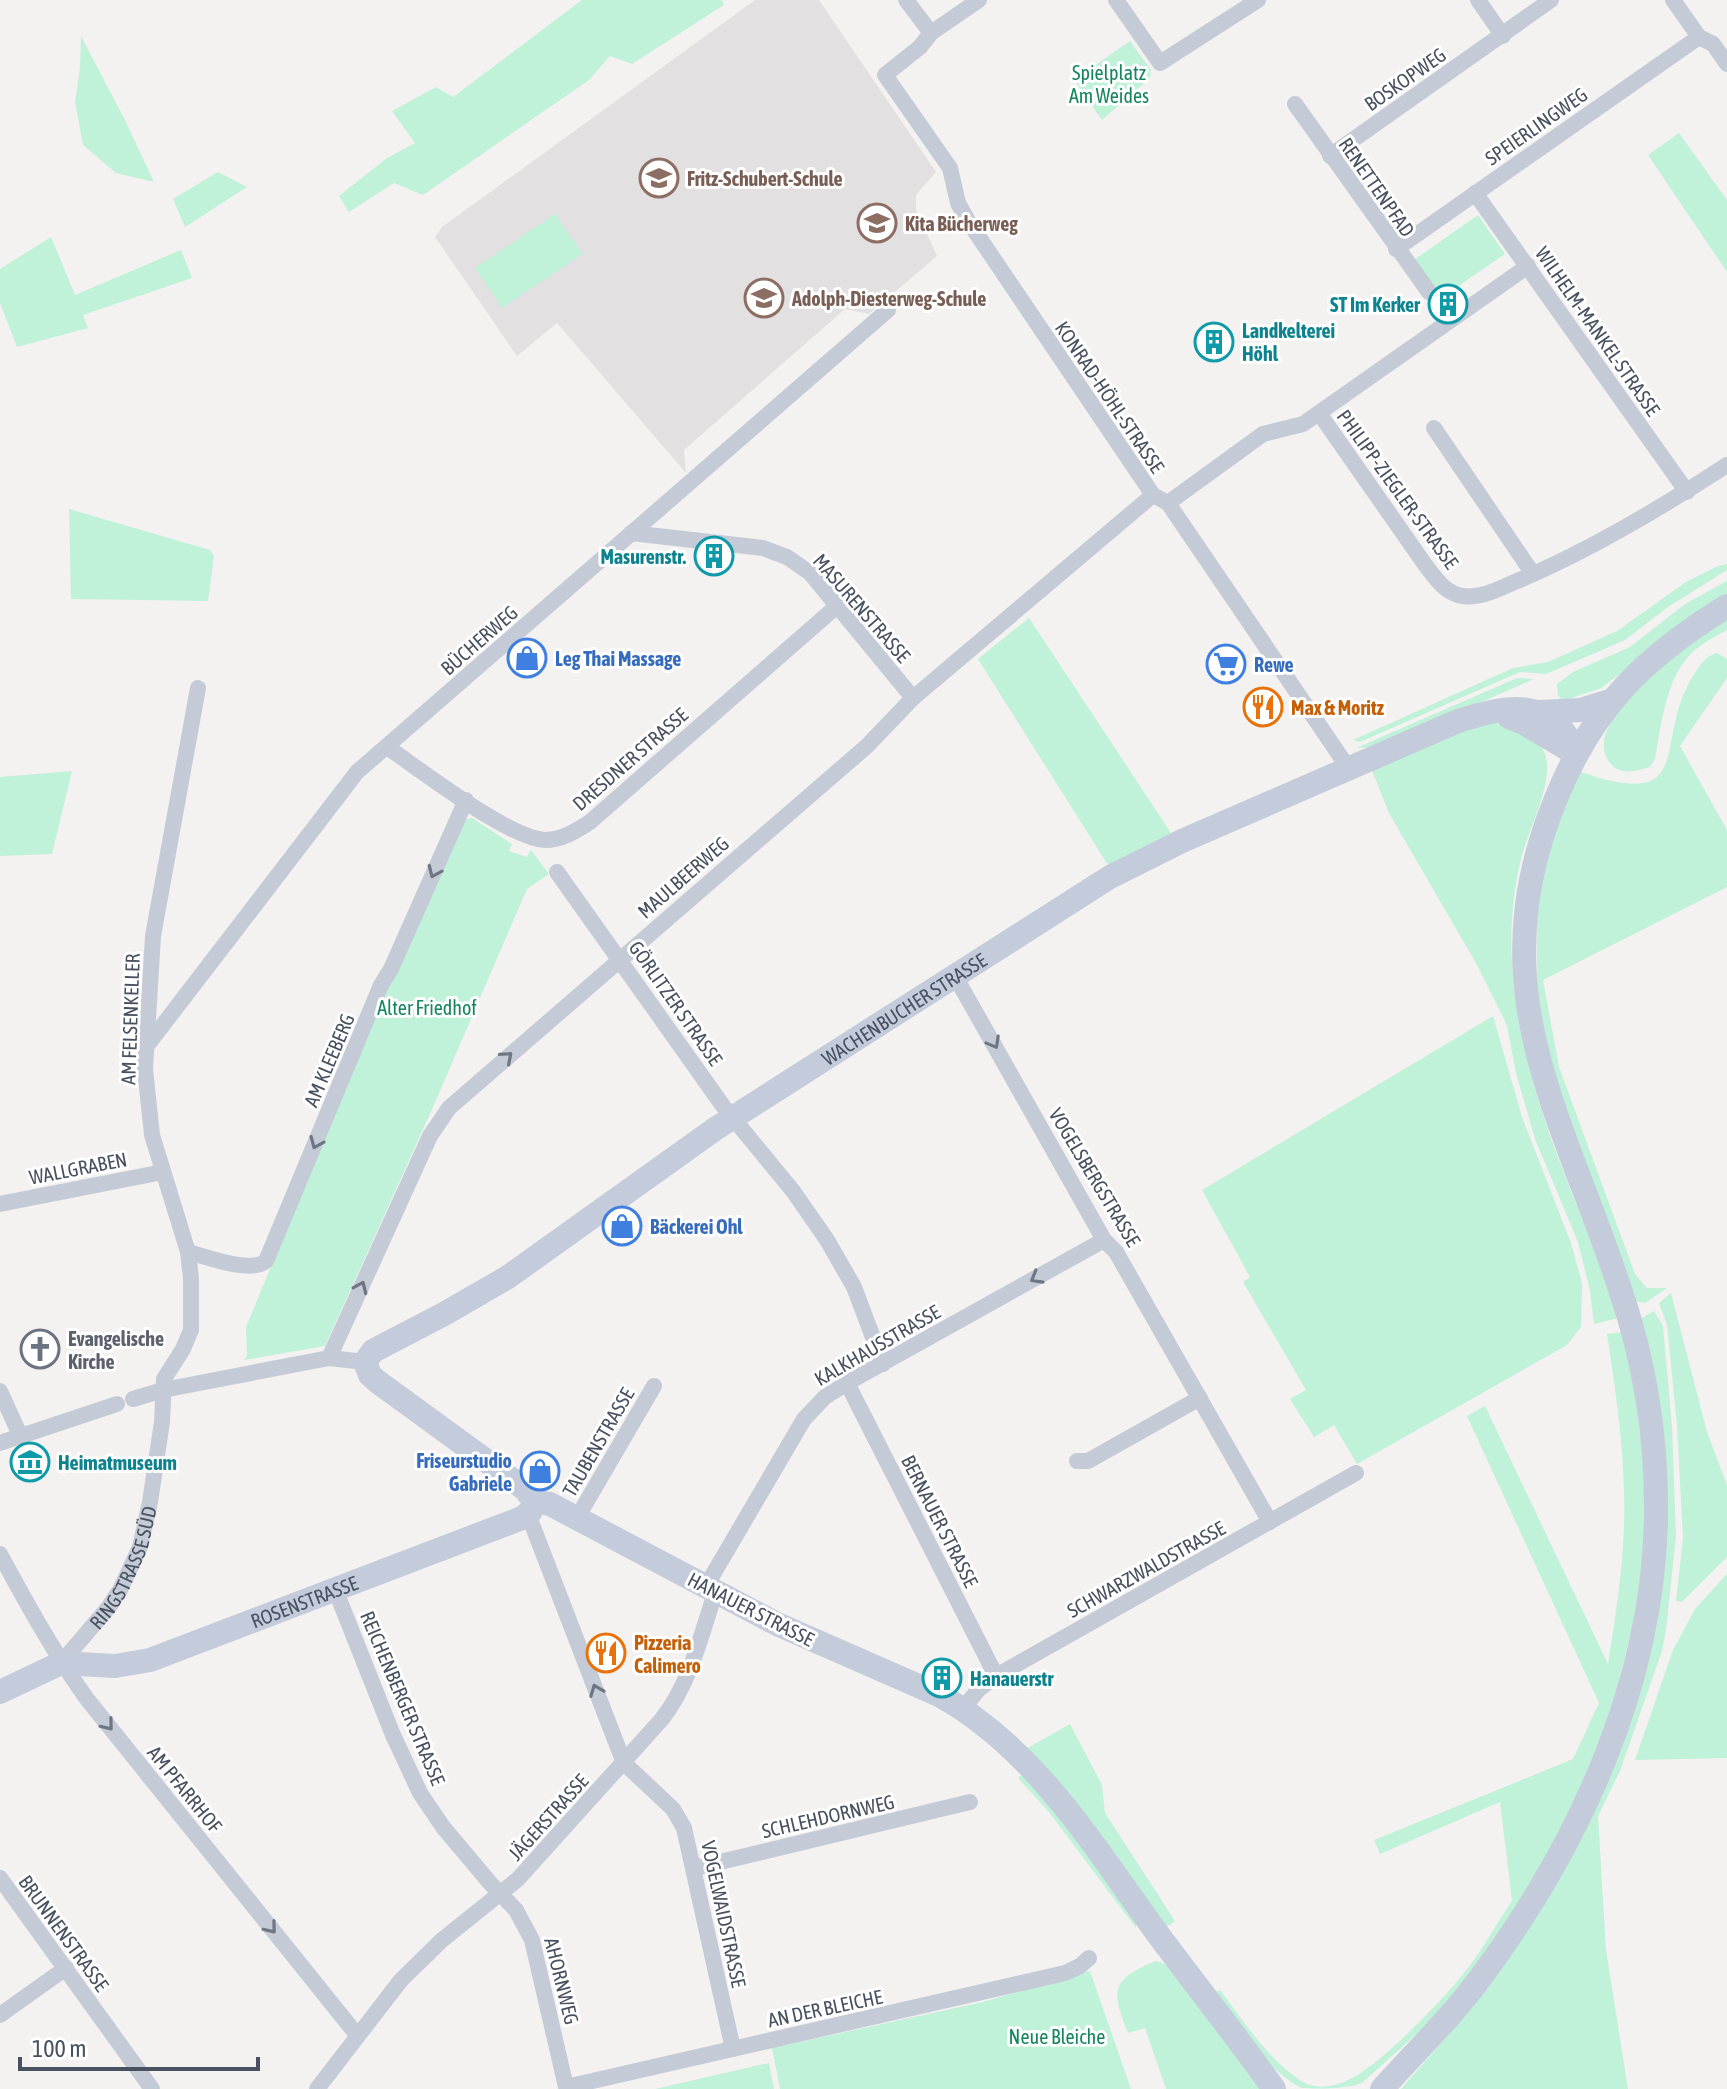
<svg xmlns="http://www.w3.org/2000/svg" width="1727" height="2089" font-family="'Asap Condensed',sans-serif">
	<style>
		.education { fill: #e2e0e0 }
		.green { fill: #c0f1d9 }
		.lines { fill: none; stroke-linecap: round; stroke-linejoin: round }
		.street { stroke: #c5cbd6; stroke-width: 16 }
		.secondary { stroke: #c4cbda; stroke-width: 24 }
		.oneway { stroke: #6e7683 }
		.labels { text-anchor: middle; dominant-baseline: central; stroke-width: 6; stroke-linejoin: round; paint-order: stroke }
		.park-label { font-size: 20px; fill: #15855c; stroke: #fff }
		.street-label { font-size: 20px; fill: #48515f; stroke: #fff }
		.education-label { font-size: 20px; font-weight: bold; fill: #785e54; stroke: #fff; text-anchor: start }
		.culture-label { font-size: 20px; font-weight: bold; fill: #0d838f; stroke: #fff; text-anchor: start }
		.shop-label { font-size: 20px; font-weight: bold; fill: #366cbe; stroke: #fff; text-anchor: start }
		.food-label { font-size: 20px; font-weight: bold; fill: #c56008; stroke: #fff; text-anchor: start }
		.worship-label { font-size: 20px; font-weight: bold; fill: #5b616d; stroke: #fff; text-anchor: start }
	</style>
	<rect width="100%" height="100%" fill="#f4f1f1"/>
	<path class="education" d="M755,0H819L936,172L916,195V210L937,256L869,314L845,309L684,450L686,473L557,323L517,356L435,237L442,227Z"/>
	<path class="green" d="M582,0H722L724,5L632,64L610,56L589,80L423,195L394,183L349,212L339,196L387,158L415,143L392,111L436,87L453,97Z
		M81,36L126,122L154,182L116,173L83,145L75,102L80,68Z
		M1130,41L1151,70L1150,78L1102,120L1074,80Z
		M1679,133L1727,200V272L1648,155Z
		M218,172L247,187L185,227L173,199Z
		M555,214L583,254L502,308L475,268Z
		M1478,215L1505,254L1438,300L1411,262Z
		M51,237L75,295L181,250L192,278L83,315L88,328L17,347L0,303V269Z
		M69,509L210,550L214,556L208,601L71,599Z
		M1727,564V570L1668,607L1625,640L1546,674L1520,672L1360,742L1353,740L1513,668L1548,662L1617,631L1686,582L1718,566Z
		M1727,581V595L1601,688L1563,701L1558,695L1557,684L1573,672L1630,647L1685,604Z
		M1727,612V630C1718,635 1708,640 1700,646C1666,670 1662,722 1655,759L1650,767C1637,771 1620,776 1610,763C1580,725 1669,660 1694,639C1705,630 1716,621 1727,612Z
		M1029,618L1171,833L1108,865L978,659Z
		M1717,653L1727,659V678L1680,746L1727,830V887L1543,980L1559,1067L1635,1274L1647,1288H1667L1645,1303L1632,1301L1538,1029L1536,884L1578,771C1701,814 1650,740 1695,673C1701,664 1706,656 1717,653Z
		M1517,678L1534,679L1379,747L1356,748Z
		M1478,721C1502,722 1535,728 1545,754C1555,781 1528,830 1521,859C1513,892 1510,928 1512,962C1517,1077 1571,1187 1612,1293L1618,1318L1594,1324L1590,1291L1578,1242L1535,1139L1516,1073L1507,1025L1477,965L1389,813L1371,768Z
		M72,771L52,854L0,856V777Z
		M472,818L512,844L509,851L527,857L531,850L549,874L527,889L430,1114L325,1346L244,1360L247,1356L246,1327L382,998L461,820Z
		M1493,1016L1522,1117L1571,1243L1582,1283L1581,1327L1567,1345L1357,1464L1334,1425L1314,1437L1290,1399L1306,1390L1243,1282L1250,1277L1202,1190Z
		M1671,1293L1707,1432L1727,1485V1557L1682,1602L1676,1601L1683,1538L1677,1426L1667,1325L1659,1303Z
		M1654,1311L1663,1326L1672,1426L1676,1537L1666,1629L1662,1651L1620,1771L1598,1816L1606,1950L1628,2089H1401L1450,2033L1567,1859L1655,1594L1637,1321Z
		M1624,1332L1633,1373L1646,1485L1643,1559L1633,1625L1606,1731L1558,1838L1494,1944L1432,2020L1362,2083C1349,2089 1315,2089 1302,2088C1270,2074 1234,2021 1212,1994L1220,1990C1243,2020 1273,2067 1307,2084C1320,2089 1336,2086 1348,2080C1381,2065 1445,1998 1468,1968C1484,1947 1497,1923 1512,1901L1500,1802L1380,1854L1374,1840L1573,1759L1599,1703L1467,1416L1485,1406L1608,1664C1617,1607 1626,1550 1624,1493C1623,1439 1615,1387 1607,1334Z
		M1727,1574V1758L1635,1760L1673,1650L1695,1609Z
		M1070,1724L1102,1785L1105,1813L1175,1921L1165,1928L1026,1749Z
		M1023,1774L1052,1807L1136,1921V1928L1049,1812L1018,1778Z
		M1156,1961L1168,1965L1267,2089H1166L1145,2028L1128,2033C1110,1989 1112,1979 1156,1961Z
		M1090,1971L1131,2089H780L772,2048L983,2002Z
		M769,2063L774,2089H655L755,2066Z"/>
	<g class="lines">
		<g class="street">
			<path d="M906,0L931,33"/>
			<path d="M979,0L931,33L920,47L885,75L950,168L958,203L968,221L1153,495L1168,503L1349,769"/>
			<path d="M1116,0L1160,63L1258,0"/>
			<path d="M1478,0L1503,36"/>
			<path d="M1673,0L1699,37L1713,44L1727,64"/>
			<path d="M1295,104L1429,292"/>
			<path d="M1330,156L1551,0"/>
			<path d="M1475,193L1687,492"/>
			<path d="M1396,249L1699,37"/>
			<path d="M1319,413L1426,566C1436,579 1446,594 1463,596C1483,599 1504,586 1522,579C1594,548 1661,508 1727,465"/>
			<path d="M1434,428L1533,574"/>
			<path d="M1168,503L1263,434L1303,424L1528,266"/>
			<path d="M631,533L763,548L787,557L810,573L913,698"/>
			<path d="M387,747C421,770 508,838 545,840C562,840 576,831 590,822L837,606"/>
			<path d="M557,872L723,1106L793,1191L827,1240L854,1287L883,1364"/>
			<path d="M955,976L1104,1240L1116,1252L1270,1522"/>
			<path d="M146,1047L357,772L888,310"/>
			<path d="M0,1204L163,1172"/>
			<path d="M188,1252C207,1257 251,1274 266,1261L381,985L391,969L466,800"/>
			<path d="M329,1358L430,1136L449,1108L867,746L913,698L1153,495"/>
			<path d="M847,1383L996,1676"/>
			<path d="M0,1391L20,1435"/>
			<path d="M133,1399L163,1390L329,1358L365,1362"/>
			<path d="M0,1443L117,1404"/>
			<path d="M1077,1461H1088L1200,1398"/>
			<path d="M528,1514L624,1763L673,1809L684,1828L733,2049"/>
			<path d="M577,1518L654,1386"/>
			<path d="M0,1554C27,1604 54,1653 87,1699L357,2035"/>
			<path d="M705,1588L804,1419L825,1397L847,1383L1104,1240"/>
			<path d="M335,1589L393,1735L420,1793L443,1827L490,1883L516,1910L532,1940L566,2087L1065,1973L1080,1966L1089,1958"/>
			<path id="s1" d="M61,1663L108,1608L120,1590L140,1547L150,1502L162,1422L164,1379L183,1349L191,1330V1279L188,1252L152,1135L145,1069L153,936L198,688"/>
			<path d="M963,1709L978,1690L996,1676L1356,1473"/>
			<path d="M695,1868L970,1802"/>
			<path d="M0,1878L152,2089"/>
			<path d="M0,2015L66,1968"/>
			<path d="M317,2089L401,1980L442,1940L518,1879L662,1719C690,1683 701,1636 715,1593"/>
		</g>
		<g class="secondary">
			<path d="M1540,712L1581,710L1613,700"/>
			<path d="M1509,717L1524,723L1576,754"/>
			<path id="s2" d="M0,1692L61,1663L115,1666L150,1660L522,1518L531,1511L534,1501"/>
			<path id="s3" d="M1274,2089C1237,2037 1198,1988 1160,1937C1096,1850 1037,1749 939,1695L777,1624L550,1504L534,1501L525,1489L378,1382L370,1375L365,1362L373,1351L444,1314L508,1277L715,1129L1110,877L1182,841L1458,721C1509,705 1553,696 1576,754"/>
			<path d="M1382,2089C1415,2052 1451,2018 1481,1977C1579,1845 1653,1685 1656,1518C1657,1441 1645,1362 1620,1289C1562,1113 1478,991 1555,801C1592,708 1643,658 1727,606"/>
		</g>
	</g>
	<defs><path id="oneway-chevron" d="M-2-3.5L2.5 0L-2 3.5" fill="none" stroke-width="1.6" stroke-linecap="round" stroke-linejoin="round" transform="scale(2)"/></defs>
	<g class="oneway">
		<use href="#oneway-chevron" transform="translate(434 872) rotate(114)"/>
		<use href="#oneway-chevron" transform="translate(994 1043) rotate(61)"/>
		<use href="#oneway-chevron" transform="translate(507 1057) rotate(-41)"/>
		<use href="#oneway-chevron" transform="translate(316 1143) rotate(113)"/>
		<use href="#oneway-chevron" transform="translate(1036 1278) rotate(150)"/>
		<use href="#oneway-chevron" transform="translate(361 1287) rotate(-66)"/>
		<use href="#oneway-chevron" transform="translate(596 1690) rotate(-111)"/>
		<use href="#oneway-chevron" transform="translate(108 1725) rotate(51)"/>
		<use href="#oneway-chevron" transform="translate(271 1928) rotate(51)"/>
	</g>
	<defs>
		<g id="school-ring" transform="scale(2)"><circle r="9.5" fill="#fff" stroke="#8d6e63" stroke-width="1.5"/><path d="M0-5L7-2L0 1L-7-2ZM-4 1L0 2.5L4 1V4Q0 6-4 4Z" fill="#8d6e63"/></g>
		<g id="building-ring" transform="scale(2)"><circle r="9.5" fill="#fff" stroke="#0f9aa8" stroke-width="1.5"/><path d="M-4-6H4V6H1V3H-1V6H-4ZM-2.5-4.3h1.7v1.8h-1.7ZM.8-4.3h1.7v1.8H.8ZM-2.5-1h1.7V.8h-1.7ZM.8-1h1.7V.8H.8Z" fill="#0f9aa8"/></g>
		<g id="shop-ring" transform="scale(2)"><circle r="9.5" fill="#fff" stroke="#3f7fe0" stroke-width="1.5"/><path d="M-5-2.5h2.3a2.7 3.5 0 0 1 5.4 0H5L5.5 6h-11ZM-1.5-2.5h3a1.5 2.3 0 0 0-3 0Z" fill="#3f7fe0"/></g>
		<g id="supermarket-ring" transform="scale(2)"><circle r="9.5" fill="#fff" stroke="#3f7fe0" stroke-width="1.5"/><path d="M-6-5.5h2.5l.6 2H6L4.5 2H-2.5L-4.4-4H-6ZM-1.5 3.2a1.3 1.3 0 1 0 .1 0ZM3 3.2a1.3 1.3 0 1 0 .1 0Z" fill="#3f7fe0"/></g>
		<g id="restaurant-ring" transform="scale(2)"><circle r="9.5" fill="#fff" stroke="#e8710a" stroke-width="1.5"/><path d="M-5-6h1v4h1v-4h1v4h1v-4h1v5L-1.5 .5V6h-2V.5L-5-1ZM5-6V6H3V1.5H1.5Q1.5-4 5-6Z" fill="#e8710a"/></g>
		<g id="church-ring" transform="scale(2)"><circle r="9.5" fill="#fff" stroke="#6b7280" stroke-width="1.5"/><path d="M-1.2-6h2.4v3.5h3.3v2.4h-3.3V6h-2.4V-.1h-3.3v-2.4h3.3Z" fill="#6b7280"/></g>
		<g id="museum-ring" transform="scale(2)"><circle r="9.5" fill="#fff" stroke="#0f9aa8" stroke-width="1.5"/><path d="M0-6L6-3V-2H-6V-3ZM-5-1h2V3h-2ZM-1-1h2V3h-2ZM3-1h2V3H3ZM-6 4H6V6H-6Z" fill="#0f9aa8"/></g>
	</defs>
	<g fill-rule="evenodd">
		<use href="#school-ring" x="659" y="178"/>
		<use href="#school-ring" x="877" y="223"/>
		<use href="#school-ring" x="764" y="298"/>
		<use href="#building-ring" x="1448" y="304"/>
		<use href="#building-ring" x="1214" y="342"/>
		<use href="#building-ring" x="714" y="556"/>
		<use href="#shop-ring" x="527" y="658"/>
		<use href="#supermarket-ring" x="1226" y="664"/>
		<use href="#restaurant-ring" x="1263" y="707"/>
		<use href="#shop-ring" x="622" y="1226"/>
		<use href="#church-ring" x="40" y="1349"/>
		<use href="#museum-ring" x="30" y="1462"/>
		<use href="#shop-ring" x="540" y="1471"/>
		<use href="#restaurant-ring" x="606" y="1653"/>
		<use href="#building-ring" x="942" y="1678"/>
	</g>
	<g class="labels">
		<g class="park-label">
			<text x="1109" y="72">Spielplatz<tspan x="1109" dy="23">Am Weides</tspan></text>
			<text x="427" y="1007">Alter Friedhof</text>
			<text x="1057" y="2036">Neue Bleiche</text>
		</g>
		<g class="street-label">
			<text transform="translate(1405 79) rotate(-35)">BOSKOPWEG</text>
			<text transform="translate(1536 126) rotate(-35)">SPEIERLINGWEG</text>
			<text transform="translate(1377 187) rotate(55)">RENETTENPFAD</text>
			<text transform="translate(1598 331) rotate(55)">WILHELM-MANKEL-STRASSE</text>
			<text transform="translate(1110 397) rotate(56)">KONRAD-HÖHL-STRASSE</text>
			<text transform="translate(1398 489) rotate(54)">PHILIPP-ZIEGLER-STRASSE</text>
			<text transform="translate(862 608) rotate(49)">MASURENSTRASSE</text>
			<text transform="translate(479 640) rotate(-41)">BÜCHERWEG</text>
			<text transform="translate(630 759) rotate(-41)">DRESDNER STRASSE</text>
			<text transform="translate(683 877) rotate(-41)">MAULBEERWEG</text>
			<text transform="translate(676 1003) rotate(55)">GÖRLITZER STRASSE</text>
			<text stroke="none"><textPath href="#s3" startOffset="1838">WACHENBUCHER STRASSE</textPath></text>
			<text transform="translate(130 1019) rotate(-88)">AM FELSENKELLER</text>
			<text transform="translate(329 1060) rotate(-67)">AM KLEEBERG</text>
			<text transform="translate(78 1168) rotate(-11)">WALLGRABEN</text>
			<text transform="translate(1095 1177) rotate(59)">VOGELSBERGSTRASSE</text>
			<text transform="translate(877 1345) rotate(-30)">KALKHAUSSTRASSE</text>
			<text transform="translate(598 1442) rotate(-60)">TAUBENSTRASSE</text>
			<text transform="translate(940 1521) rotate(63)">BERNAUER STRASSE</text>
			<text stroke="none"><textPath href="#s1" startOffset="116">RINGSTRASSE SÜD</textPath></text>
			<text transform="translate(1146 1569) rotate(-29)">SCHWARZWALDSTRASSE</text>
			<text stroke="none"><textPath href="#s2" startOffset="322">ROSENSTRASSE</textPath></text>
			<text transform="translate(751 1609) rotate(27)">HANAUER STRASSE</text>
			<text transform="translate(403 1698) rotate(67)">REICHENBERGER STRASSE</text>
			<text transform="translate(185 1789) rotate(51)">AM PFARRHOF</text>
			<text transform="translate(828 1816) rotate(-13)">SCHLEHDORNWEG</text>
			<text transform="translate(548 1817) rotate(-48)">JÄGERSTRASSE</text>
			<text transform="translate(724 1914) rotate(78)">VOGELWAIDSTRASSE</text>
			<text transform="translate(64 1933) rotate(54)">BRUNNENSTRASSE</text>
			<text transform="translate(562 1981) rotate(76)">AHORNWEG</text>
			<text transform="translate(825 2008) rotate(-12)">AN DER BLEICHE</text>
		</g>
		<g class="education-label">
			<text x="687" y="178">Fritz-Schubert-Schule</text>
			<text x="905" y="223">Kita Bücherweg</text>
			<text x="792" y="298">Adolph-Diesterweg-Schule</text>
		</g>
		<g class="culture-label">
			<text x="1420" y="304" text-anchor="end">ST Im Kerker</text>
			<text x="1242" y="330">Landkelterei<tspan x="1242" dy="23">Höhl</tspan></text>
			<text x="686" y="556" text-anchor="end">Masurenstr.</text>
			<text x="58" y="1462">Heimatmuseum</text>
			<text x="970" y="1678">Hanauerstr</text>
		</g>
		<g class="shop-label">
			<text x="555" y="658">Leg Thai Massage</text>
			<text x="1254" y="664">Rewe</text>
			<text x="650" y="1226">Bäckerei Ohl</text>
			<text x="512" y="1460" text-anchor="end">Friseurstudio<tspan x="512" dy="23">Gabriele</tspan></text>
		</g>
		<g class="food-label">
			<text x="1291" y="707">Max &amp; Moritz</text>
			<text x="634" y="1642">Pizzeria<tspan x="634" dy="23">Calimero</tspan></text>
		</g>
		<g class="worship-label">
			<text x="68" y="1338">Evangelische<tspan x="68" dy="23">Kirche</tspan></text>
		</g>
	</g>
	<path d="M20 2057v12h238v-12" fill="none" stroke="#48515f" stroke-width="4"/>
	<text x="32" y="2057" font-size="24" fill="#48515f" stroke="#ffffff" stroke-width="6" paint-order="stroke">100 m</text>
</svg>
